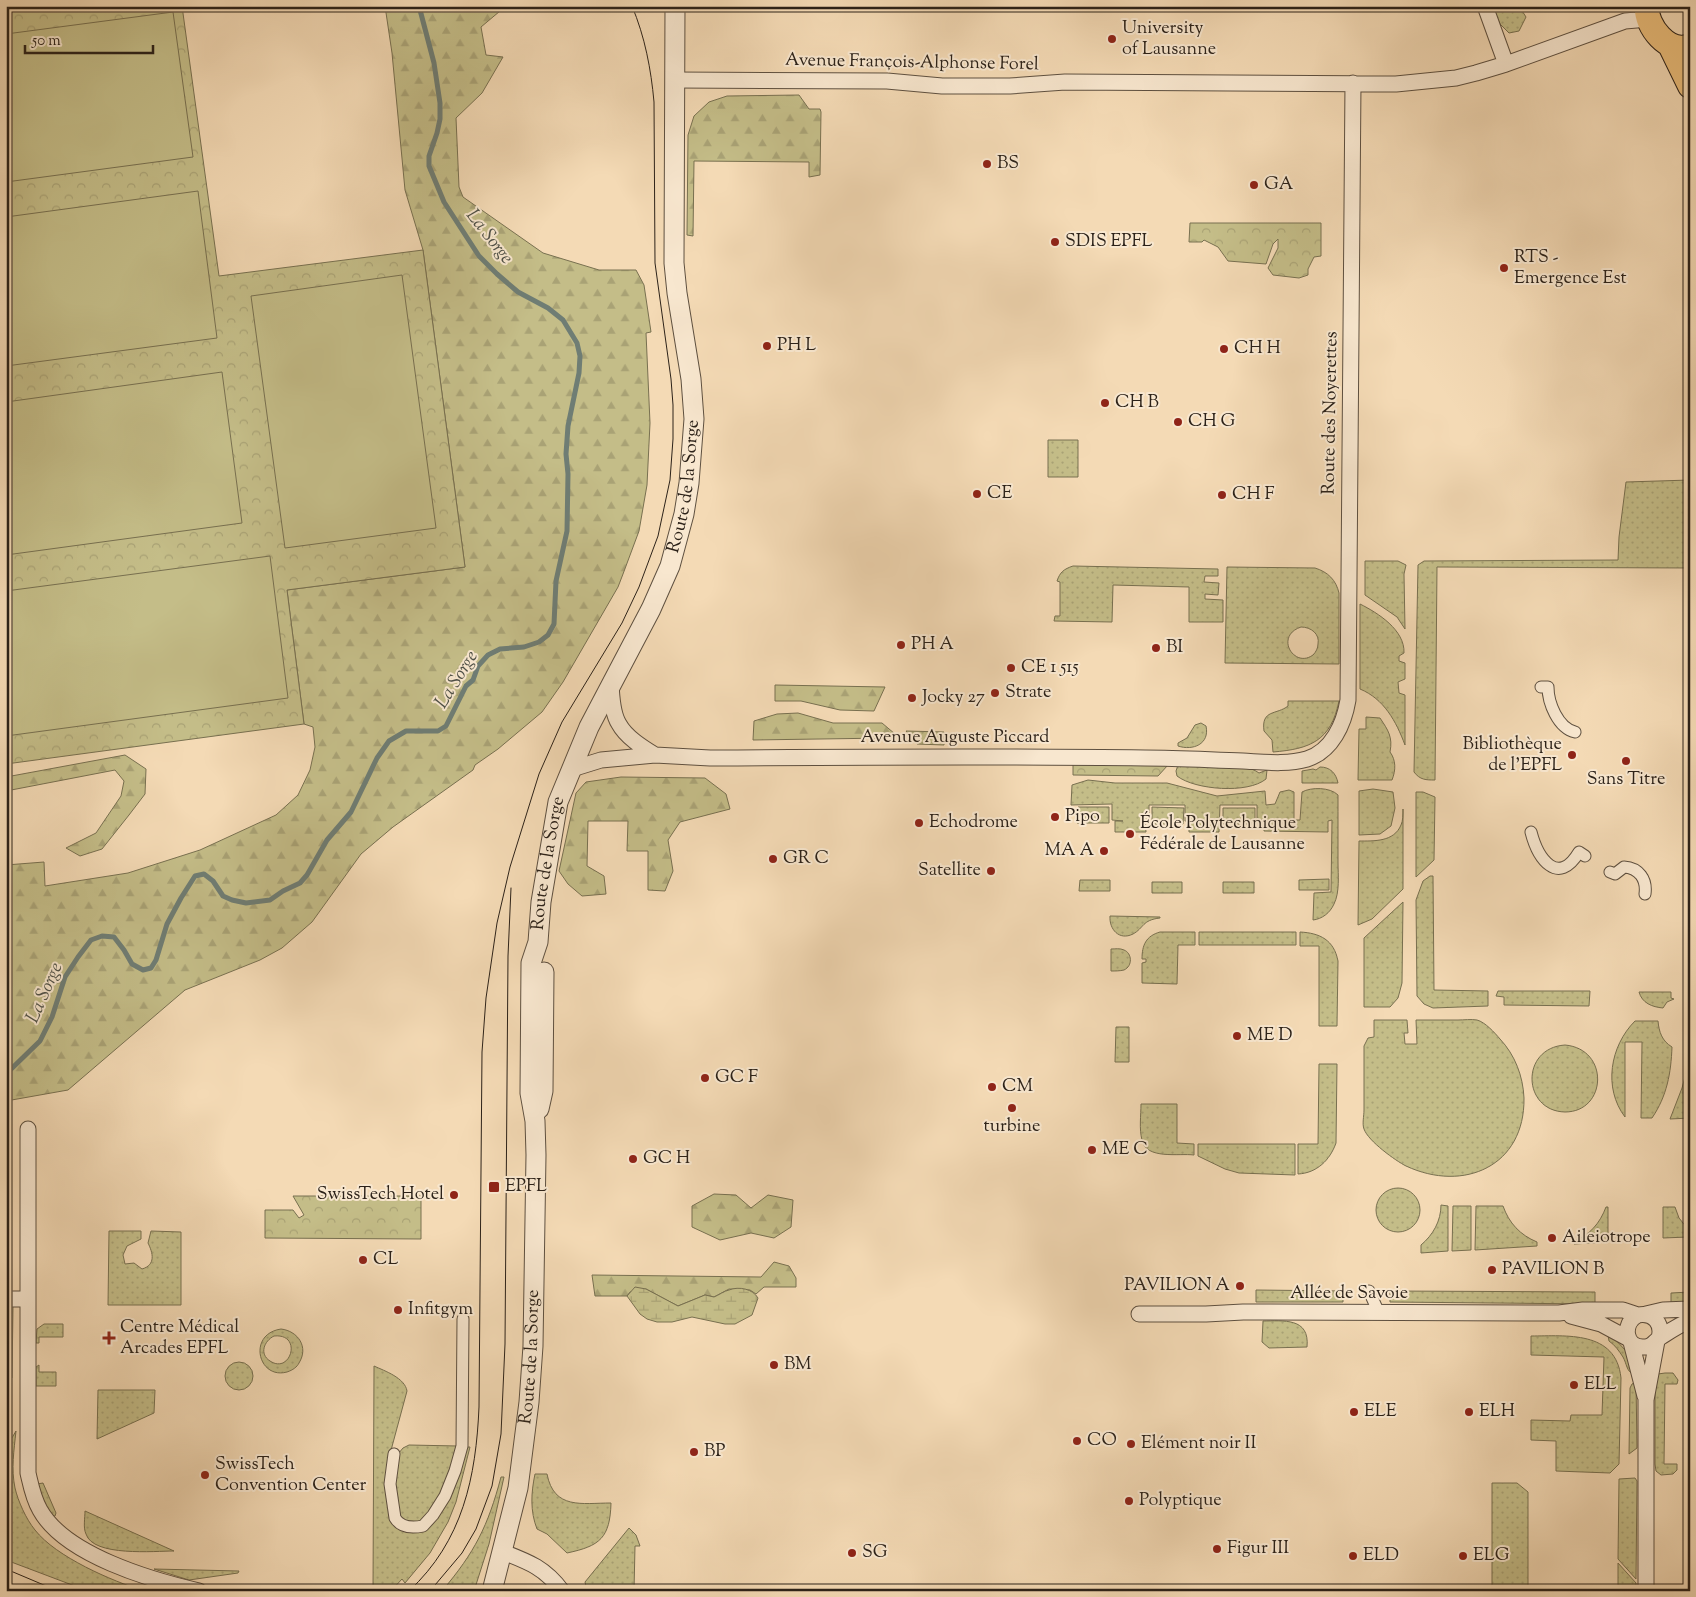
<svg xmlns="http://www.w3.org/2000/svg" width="1696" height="1597" font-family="'Sorts Mill Goudy',serif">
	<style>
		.grass { fill: url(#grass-dots); stroke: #787050; fill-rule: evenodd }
		.forest { fill: url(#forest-firs); stroke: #787050 }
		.wetland { fill: url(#wetland-marsh); stroke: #787050 }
		.park { fill: url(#park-crowns); stroke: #787050 }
		.pitch { fill: #c4bd88; stroke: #787050 }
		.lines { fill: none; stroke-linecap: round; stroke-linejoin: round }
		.stream { stroke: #6f7d74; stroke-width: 5 }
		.pedestrian-casing { stroke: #5e5040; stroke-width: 13 }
		.minor-casing { stroke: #5e5040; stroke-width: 17 }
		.tertiary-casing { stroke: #5e5040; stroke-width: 21 }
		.primary-casing { stroke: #2c2219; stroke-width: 26 }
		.pedestrian { stroke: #f8e7cf; stroke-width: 11 }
		.minor { stroke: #f8e7cf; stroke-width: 15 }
		.tertiary { stroke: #f8e7cf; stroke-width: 19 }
		.primary { stroke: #eabd7a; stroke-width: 24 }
		.tram { stroke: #2c2219; stroke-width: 1 }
		.poi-dot { fill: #8f2418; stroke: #f8e7cf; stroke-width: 2 }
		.labels { text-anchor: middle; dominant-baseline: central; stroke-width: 4; stroke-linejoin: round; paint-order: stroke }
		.poi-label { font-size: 18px; fill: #2c2219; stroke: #f8e7cf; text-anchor: start }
		.street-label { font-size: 18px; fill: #2c2219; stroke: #f8e7cf }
		.water-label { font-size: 19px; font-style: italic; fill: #4e5047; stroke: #f8e7cf }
	</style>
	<defs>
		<pattern id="grass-dots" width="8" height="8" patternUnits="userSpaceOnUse" patternTransform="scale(1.25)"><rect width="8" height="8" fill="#c4bd88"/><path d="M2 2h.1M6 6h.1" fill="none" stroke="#a9a275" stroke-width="1.8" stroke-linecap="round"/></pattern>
		<pattern id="forest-firs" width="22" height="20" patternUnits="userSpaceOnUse" patternTransform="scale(1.25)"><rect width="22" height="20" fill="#c4bd88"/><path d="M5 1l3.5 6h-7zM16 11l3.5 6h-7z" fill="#a9a275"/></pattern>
		<pattern id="wetland-marsh" width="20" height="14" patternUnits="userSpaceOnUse" patternTransform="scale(1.25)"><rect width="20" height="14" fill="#c4bd88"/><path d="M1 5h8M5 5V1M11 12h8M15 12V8" fill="none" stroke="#a9a275"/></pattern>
		<pattern id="park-crowns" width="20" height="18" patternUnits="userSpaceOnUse" patternTransform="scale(1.25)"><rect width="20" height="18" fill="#c4bd88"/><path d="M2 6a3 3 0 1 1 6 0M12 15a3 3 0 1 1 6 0" fill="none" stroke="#a9a275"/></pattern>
	</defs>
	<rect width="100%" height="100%" fill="#f4dab5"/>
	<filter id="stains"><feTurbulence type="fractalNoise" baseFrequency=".004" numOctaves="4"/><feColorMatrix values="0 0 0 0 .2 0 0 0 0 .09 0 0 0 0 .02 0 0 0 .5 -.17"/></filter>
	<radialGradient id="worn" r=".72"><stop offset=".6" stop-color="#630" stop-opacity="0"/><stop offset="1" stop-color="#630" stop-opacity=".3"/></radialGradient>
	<path class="grass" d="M1492,6H1519L1526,17L1519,31L1509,33L1500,24Z
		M1048,440H1078V477H1048Z
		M1690,480V568L1437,567L1435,780C1426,780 1420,780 1414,772L1418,565L1424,561L1618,560L1619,537L1626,482Z
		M1365,561H1398L1406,565L1404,574L1405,629L1397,617L1365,595Z
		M1073,566L1218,569V576H1205L1204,582L1219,583L1218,595L1205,594V599L1223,600V622H1189V587L1113,585L1112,622L1054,621L1055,616H1060V582L1057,581C1060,572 1064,569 1073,566Z
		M1227,567L1315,568C1328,572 1336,580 1339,593V664L1225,663ZM1301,627C1311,627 1320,634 1318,644C1318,648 1316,652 1313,655C1294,669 1274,636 1301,627Z
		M1360,604C1378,613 1405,630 1404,653L1399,656V661L1405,663V679L1398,682L1399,693L1405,695V745C1396,721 1384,699 1360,689Z
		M1288,701H1339C1331,741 1310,749 1273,752L1272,740L1264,731C1261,709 1277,715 1288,706Z
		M1366,717L1380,718C1388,730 1393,737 1390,752C1396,760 1396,770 1392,780H1358L1359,729H1366Z
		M1201,723L1206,726C1210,744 1193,751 1178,746V743L1187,738L1195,725Z
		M906,731L944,732V745L917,744Z
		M1178,765L1180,767L1185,765C1205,765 1243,761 1259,773L1267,770L1266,779C1248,794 1195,790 1177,776L1176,771Z
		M1320,767C1330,767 1336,773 1338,783H1302V771L1313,769L1316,770Z
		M1088,780L1115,783H1167L1217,796L1265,791L1266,805L1275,804L1280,792L1289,790L1294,792V820H1300L1302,792C1311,787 1330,787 1338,795C1338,817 1338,839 1338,862C1338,875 1340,892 1334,904C1330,913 1322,919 1313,920L1314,893L1331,892L1332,820L1328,821V832L1264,831V820H1257V805H1220L1219,832H1189V821H1185V805H1149V821H1145L1146,832H1115V821H1123L1112,820V804L1071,805L1072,785Z
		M1373,789L1393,792L1395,808L1391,826L1380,834L1359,835V791Z
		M1416,792H1423L1435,797L1434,860L1416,877Z
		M1078,807H1109V823H1077Z
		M1152,807L1184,808L1183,824H1152Z
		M1223,808H1255V824H1223Z
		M1403,809V889L1372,919L1358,925L1359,841C1374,841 1394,842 1401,825C1403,821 1403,814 1403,809Z
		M1430,876H1433L1434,990L1488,991V1006L1433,1008L1424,1004L1417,996L1416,900L1423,881Z
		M1329,879V890H1299V880Z
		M1080,880H1110V891H1079Z
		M1152,882H1182V893H1152Z
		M1223,882H1254V893H1223Z
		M1403,902L1402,983L1398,998L1390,1007H1364V938Z
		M1110,916L1160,917V918C1142,920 1144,928 1133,934C1119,941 1109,929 1110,916Z
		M1160,932H1195V945H1178L1177,984L1142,983V963L1146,962V959H1142C1142,945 1146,936 1160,932Z
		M1199,932H1296V945H1199Z
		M1300,932C1320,933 1334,940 1338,961L1337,1026H1319V946H1300Z
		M1111,949C1115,949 1120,948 1124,950C1132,953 1133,966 1124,970C1120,971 1115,971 1111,971Z
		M1498,991H1590L1589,1006L1504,1005V997L1496,996Z
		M1639,992H1671V998L1674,999L1667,1002L1663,1008C1652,1007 1642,1003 1639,992Z
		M1374,1020H1407L1408,1033H1404L1405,1044H1417L1416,1020C1430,1020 1444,1020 1458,1020C1464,1020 1471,1019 1477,1020C1485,1022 1495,1033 1500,1039C1515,1055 1523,1076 1524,1098C1525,1166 1464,1193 1406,1166C1396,1161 1368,1141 1364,1129C1362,1124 1364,1116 1364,1110C1364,1089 1364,1067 1364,1046L1368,1038L1374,1037Z
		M1635,1021H1658C1659,1032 1662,1041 1672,1047C1671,1073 1667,1096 1652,1118H1641L1642,1042H1625V1117C1603,1088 1610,1046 1635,1021Z
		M1116,1027H1129V1062H1115Z
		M1565,1045C1610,1049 1607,1112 1565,1112C1522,1111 1520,1048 1565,1045Z
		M1690,1059V1118L1670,1119L1682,1088Z
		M1319,1064H1337L1336,1143C1330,1160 1317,1173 1298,1174V1144H1318Z
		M1141,1104H1177V1143L1194,1144V1155C1179,1153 1146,1160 1142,1140C1139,1129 1141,1115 1141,1104Z
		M1198,1144H1295V1175L1239,1173L1225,1169L1198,1156Z
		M1376 1210a22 22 0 1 1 44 0a22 22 0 1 1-44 0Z
		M1441,1205L1448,1206V1251L1421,1253V1245C1433,1235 1441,1221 1441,1205Z
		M1453,1206H1471V1250L1452,1251Z
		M1476,1206H1503C1509,1223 1520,1235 1537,1242V1246L1475,1250Z
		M1606,1207H1608V1242L1574,1244V1241C1590,1235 1600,1223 1606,1207Z
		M1663,1207H1675L1679,1218L1688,1229V1237L1663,1238Z
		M109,1231H141V1239L127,1246L123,1255L125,1264L134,1263L142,1269C156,1265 153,1253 148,1243L151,1231L181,1232V1305H108Z
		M1256,1290L1343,1291V1302H1256Z
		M1390,1291L1595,1292V1304L1390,1302Z
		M1690,1292V1304H1671V1293Z
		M6,1305H13L12,1378L6,1377Z
		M1263,1321C1283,1321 1310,1317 1307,1347L1269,1348L1262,1342Z
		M44,1324H63V1337H39V1343H36L37,1329Z
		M281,1329C298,1331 309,1347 299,1363C297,1367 293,1370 287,1372C258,1380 247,1334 281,1329ZM274,1336C303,1333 291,1375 270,1361C259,1354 264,1341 274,1336Z
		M1608,1335H1611L1627,1352L1634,1375C1626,1371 1627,1364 1623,1357C1619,1351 1615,1345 1609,1341Z
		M1531,1336C1566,1336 1616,1330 1621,1378L1619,1464L1610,1473L1556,1471V1441L1531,1440V1420L1570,1421L1571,1415H1602L1604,1357L1531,1355Z
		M225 1376a14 14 0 1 1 28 0a14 14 0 1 1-28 0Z
		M39,1365V1372H56V1386H36V1367Z
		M374,1366C385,1371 405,1378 407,1391L390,1454V1516L423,1529L466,1447H470L456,1502L448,1522L430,1553L405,1583L402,1579L391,1591H373Z
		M1665,1373H1673L1678,1380L1677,1384H1665L1664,1464H1677V1470L1673,1474L1661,1475L1656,1471L1655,1464V1381L1658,1374Z
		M1636,1382L1637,1448L1629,1454L1630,1388L1632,1384Z
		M98,1390H155L154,1413L97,1439Z
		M16,1431C14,1450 11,1469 15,1488C18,1501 26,1519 35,1530C56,1557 112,1581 144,1591H88L6,1560V1448Z
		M409,1445L458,1446C450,1473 441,1505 419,1522L400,1520L394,1496L398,1454L403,1448Z
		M535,1474H547C554,1510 582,1503 611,1503C610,1538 600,1546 567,1553L547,1534L537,1529C530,1511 531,1493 535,1474Z
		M501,1477H504L489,1544L474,1591H442C475,1552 488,1526 501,1477Z
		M1635,1478L1637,1481L1636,1579L1618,1559L1619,1479Z
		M43,1483L56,1513L55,1516H53C45,1506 41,1496 37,1484Z
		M1492,1483H1517L1528,1492V1591H1492Z
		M85,1511L174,1551C155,1551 93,1557 86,1534C83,1528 85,1518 85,1511Z
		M629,1528L636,1535L640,1546H635L634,1591H587L585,1582Z
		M1618,1563L1636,1583V1591H1618Z
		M154,1569L239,1571L238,1573L189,1580Z"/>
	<path class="forest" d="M385,6H506L481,27L486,55L503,57L482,93L456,118L459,187L463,197L543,253L599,270H636L644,285L651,332L646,333L650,423L647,485L639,531L623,574L618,587L563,682L542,712L498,749L475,765L473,770L393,827L361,854L312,922L282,948L260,960L185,990L68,1090L6,1101V865L44,862L45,886L128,873L200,850L276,815L298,795L310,770L315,747L313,727L304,724L287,590L465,567L423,250L405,190L392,53Z
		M799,95L809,109H820L821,112L820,175L809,177V162L694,161L693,236L687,235L688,135L694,116L709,102L727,96Z
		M775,685L885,687L874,711L840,710L801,701H775Z
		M798,713L833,723H882L895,734L887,738L753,740L754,721L777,714Z
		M125,755L146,769L145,794L129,815L102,849L80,856L66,848L96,833L121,796L124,781L115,770L6,791V777Z
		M621,777L705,778L726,794L730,809L680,822L668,840L673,871L665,891L648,890V851H627L628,821H588L587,866L604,876L606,894L582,896L568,884L559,871L576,793L586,782Z
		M714,1194L736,1195L751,1208L768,1195L793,1200L791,1227L774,1238L751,1233L720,1240L692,1227V1206Z
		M774,1262L789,1266L796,1278V1287H764L756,1294L750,1290L729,1289L714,1297L705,1295L678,1306L646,1289L630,1292L627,1296H595L592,1275L761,1277Z"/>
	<path class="wetland" d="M635,1287L646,1289L678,1306L705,1295L714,1297C719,1295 724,1291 729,1290C739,1286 753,1289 758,1298L752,1315L735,1324H725L692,1317L672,1322H657L647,1319L640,1314L627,1296Z"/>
	<path class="park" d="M6,6H182L219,276L423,250L465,567L287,590L304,724L6,764Z
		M1190,223H1321V256L1314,257L1308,269V275L1299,278L1273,275L1268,268L1278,248V239L1273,244L1266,264L1228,261L1218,247L1204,240L1202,242H1189Z
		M1073,764L1168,765L1158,776L1073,775Z
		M293,1196H421V1239L265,1238V1210H293L299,1218L304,1215Z"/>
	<path class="pitch" d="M173,12L193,157L6,182V34Z
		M198,191L217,338L6,366V217Z
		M402,275L436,528L285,548L251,296Z
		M222,372L242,523L6,555V402Z
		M270,556L288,698L6,736V591Z"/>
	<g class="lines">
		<path class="stream" d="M6,1074L40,1041L52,1017L65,977L78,957L91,940L102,936L114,937L124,950L132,964L143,970L151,968L156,960L167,924L181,898L195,876L204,874L213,881L223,896L232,900L246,903L270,900L283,891L300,883L307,875L327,840L351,812L377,758L389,741L406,731H438L446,726L466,686L473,680L478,666L488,655L500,649L524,647L539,642L548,635L554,624L556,581L567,531L568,474L566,454L568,426L579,373L580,356L577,343L563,320L548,308L518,292L497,274L479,256L444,202L429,166V156L437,133L440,119V103L434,63L419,6"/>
		<g class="pedestrian-casing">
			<path id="pedestrian" d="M1541,687H1548C1548,703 1558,728 1575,732
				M1531,832C1538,859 1558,887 1579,852L1585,856
				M1610,872L1615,874L1624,867C1639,868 1647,879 1645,894
				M1369,1291L1379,1313
				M394,1454L390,1484L395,1518C401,1528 413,1528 423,1526L433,1515L445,1496L455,1471L462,1446L463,1319"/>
		</g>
		<g class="minor-casing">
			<path id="minor" d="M1485,6L1506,64
				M675,80L887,81L942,86H1010L1065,82L1396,84L1456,78L1476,73L1506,64L1625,21L1648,19
				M611,685C612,697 612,713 619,724C626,737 642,747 655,755
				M572,769L601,760L655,755L710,758C855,757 1000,756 1145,758C1178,758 1210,760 1243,761C1263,762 1287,765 1307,759C1332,751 1344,724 1348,700L1353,83
				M28,1129V1473C31,1486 33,1498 40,1510C65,1555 151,1580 199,1591
				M6,1299H28
				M1139,1314H1206L1243,1312L1535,1313H1559L1583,1310H1623L1638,1315
				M1646,1314L1663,1310L1690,1309
				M1571,1316L1601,1324L1629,1339
				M1659,1338C1663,1324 1654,1312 1638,1315C1621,1323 1625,1349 1645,1347C1653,1347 1655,1340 1661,1337C1670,1331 1680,1324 1690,1321
				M1631,1342L1645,1396
				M503,1552C529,1562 545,1568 562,1591
				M1646,1591V1400L1657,1341"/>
		</g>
		<g class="tertiary-casing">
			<g id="tertiary">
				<path d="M539,1109L543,1091L544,972"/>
				<path id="s1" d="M492,1591L518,1488L529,1402L533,1346L536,1155L535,1121L530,1093L531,963L538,942L541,902L558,802L589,727L651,609L670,566L684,514L689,483L694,419L691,379L677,293L674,263L675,6"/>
			</g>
		</g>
		<g class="primary-casing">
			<path id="primary" d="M1647,6C1645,26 1669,55 1690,46
				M1670,45L1690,86"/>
		</g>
		<use href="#pedestrian" class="pedestrian"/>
		<use href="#minor" class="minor"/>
		<use href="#tertiary" class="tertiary"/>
		<use href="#primary" class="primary"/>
		<path class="tram" d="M6,1569L58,1591
			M409,1591C463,1541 476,1477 479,1407L482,1052L486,998L497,923L510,867L539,774L562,722L622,623L639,587L658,536L670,480L673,439V405L671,379L655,263L654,102C651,69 645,37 632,6
			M430,1591L462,1553L476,1529L492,1486L501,1434L505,1344L508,956L511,888"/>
	</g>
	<g class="poi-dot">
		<circle cx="1112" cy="39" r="5"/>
		<circle cx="987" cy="164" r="5"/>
		<circle cx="1254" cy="185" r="5"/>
		<circle cx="1055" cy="242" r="5"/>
		<circle cx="1504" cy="268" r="5"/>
		<circle cx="767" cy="346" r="5"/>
		<circle cx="1224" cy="349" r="5"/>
		<circle cx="1105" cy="403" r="5"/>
		<circle cx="1178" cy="422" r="5"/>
		<circle cx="977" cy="494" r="5"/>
		<circle cx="1222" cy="495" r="5"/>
		<circle cx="901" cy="645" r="5"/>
		<circle cx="1156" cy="648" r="5"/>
		<circle cx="1011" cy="668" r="5"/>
		<circle cx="995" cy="693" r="5"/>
		<circle cx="912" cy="698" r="5"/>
		<circle cx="1572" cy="755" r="5"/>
		<circle cx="1626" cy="761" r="5"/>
		<circle cx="1055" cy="817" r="5"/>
		<circle cx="919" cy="823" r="5"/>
		<circle cx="1130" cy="834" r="5"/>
		<circle cx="1104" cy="851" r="5"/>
		<circle cx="773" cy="859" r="5"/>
		<circle cx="991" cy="871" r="5"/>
		<circle cx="1237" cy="1036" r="5"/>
		<circle cx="705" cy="1078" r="5"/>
		<circle cx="992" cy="1087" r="5"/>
		<circle cx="1012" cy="1108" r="5"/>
		<circle cx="1092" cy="1150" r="5"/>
		<circle cx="633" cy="1159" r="5"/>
		<rect x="488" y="1181" width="12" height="12" rx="2.5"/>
		<circle cx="454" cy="1195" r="5"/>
		<circle cx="1552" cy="1238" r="5"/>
		<circle cx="363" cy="1260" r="5"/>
		<circle cx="1492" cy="1270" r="5"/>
		<circle cx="1240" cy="1286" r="5"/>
		<circle cx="398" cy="1310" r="5"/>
		<path d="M106.5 1330.5h5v5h5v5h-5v5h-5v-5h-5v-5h5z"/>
		<circle cx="774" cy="1365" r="5"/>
		<circle cx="1574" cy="1385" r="5"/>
		<circle cx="1354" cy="1412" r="5"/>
		<circle cx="1469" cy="1412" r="5"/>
		<circle cx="1077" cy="1441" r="5"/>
		<circle cx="1131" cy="1444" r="5"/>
		<circle cx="694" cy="1452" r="5"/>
		<circle cx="205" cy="1475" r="5"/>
		<circle cx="1129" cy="1501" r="5"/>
		<circle cx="1217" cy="1549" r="5"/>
		<circle cx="852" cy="1553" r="5"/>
		<circle cx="1353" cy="1556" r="5"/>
		<circle cx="1463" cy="1556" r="5"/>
	</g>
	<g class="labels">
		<g class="poi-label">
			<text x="1122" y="29">University<tspan x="1122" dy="21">of Lausanne</tspan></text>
			<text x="997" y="164">BS</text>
			<text x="1264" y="185">GA</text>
			<text x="1065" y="242">SDIS EPFL</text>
			<text x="1514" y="258">RTS -<tspan x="1514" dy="21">Emergence Est</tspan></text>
			<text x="777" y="346">PH L</text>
			<text x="1234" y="349">CH H</text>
			<text x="1115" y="403">CH B</text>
			<text x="1188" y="422">CH G</text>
			<text x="987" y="494">CE</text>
			<text x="1232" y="495">CH F</text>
			<text x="911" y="645">PH A</text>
			<text x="1166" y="648">BI</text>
			<text x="1021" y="668">CE 1 515</text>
			<text x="1005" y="693">Strate</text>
			<text x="922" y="698">Jocky 27</text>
			<text x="1562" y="745" text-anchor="end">Bibliothèque<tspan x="1562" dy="21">de l'EPFL</tspan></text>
			<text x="1626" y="780" text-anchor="middle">Sans Titre</text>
			<text x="1065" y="817">Pipo</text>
			<text x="929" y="823">Echodrome</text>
			<text x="1140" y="824">École Polytechnique<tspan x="1140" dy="21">Fédérale de Lausanne</tspan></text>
			<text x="1094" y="851" text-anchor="end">MA A</text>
			<text x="783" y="859">GR C</text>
			<text x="981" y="871" text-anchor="end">Satellite</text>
			<text x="1247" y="1036">ME D</text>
			<text x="715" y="1078">GC F</text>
			<text x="1002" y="1087">CM</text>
			<text x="1012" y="1127" text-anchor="middle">turbine</text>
			<text x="1102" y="1150">ME C</text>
			<text x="643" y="1159">GC H</text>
			<text x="505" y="1187">EPFL</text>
			<text x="444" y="1195" text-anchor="end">SwissTech Hotel</text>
			<text x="1562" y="1238">Aileiotrope</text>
			<text x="373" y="1260">CL</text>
			<text x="1502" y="1270">PAVILION B</text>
			<text x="1230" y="1286" text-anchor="end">PAVILION A</text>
			<text x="408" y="1310">Infitgym</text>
			<text x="120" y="1328">Centre Médical<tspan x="120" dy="21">Arcades EPFL</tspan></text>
			<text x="784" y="1365">BM</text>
			<text x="1584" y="1385">ELL</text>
			<text x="1364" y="1412">ELE</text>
			<text x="1479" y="1412">ELH</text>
			<text x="1087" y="1441">CO</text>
			<text x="1141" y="1444">Elément noir II</text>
			<text x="704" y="1452">BP</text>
			<text x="215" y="1465">SwissTech<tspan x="215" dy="21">Convention Center</tspan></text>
			<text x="1139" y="1501">Polyptique</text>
			<text x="1227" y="1549">Figur III</text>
			<text x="862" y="1553">SG</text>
			<text x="1363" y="1556">ELD</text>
			<text x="1473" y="1556">ELG</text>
		</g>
		<g class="street-label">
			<text transform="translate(912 63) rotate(1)">Avenue François-Alphonse Forel</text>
			<text transform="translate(1331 413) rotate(-89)">Route des Noyerettes</text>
			<text stroke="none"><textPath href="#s1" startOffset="1139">Route de la Sorge</textPath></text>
			<text x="955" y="738">Avenue Auguste Piccard</text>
			<text stroke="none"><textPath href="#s1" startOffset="734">Route de la Sorge</textPath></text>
			<text x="1349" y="1294">Allée de Savoie</text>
			<text stroke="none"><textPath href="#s1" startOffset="238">Route de la Sorge</textPath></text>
		</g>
		<g class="water-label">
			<text transform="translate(489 237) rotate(52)">La Sorge</text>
			<text transform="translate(457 680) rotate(-58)">La Sorge</text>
			<text transform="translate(45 993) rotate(-66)">La Sorge</text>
		</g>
	</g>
	<rect width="1696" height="1597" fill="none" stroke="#f4dab5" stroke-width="25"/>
	<rect x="8" y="8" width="1681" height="1582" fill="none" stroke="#2c2219" stroke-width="2.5"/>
	<rect x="12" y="12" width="1671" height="1572" fill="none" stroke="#2c2219"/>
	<path d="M25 45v8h128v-8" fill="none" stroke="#2c2219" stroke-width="2.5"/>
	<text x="32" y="45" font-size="15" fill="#2c2219" stroke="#f8e7cf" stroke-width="4" paint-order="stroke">50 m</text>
	<rect width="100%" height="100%" filter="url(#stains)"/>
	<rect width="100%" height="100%" fill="url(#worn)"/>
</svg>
